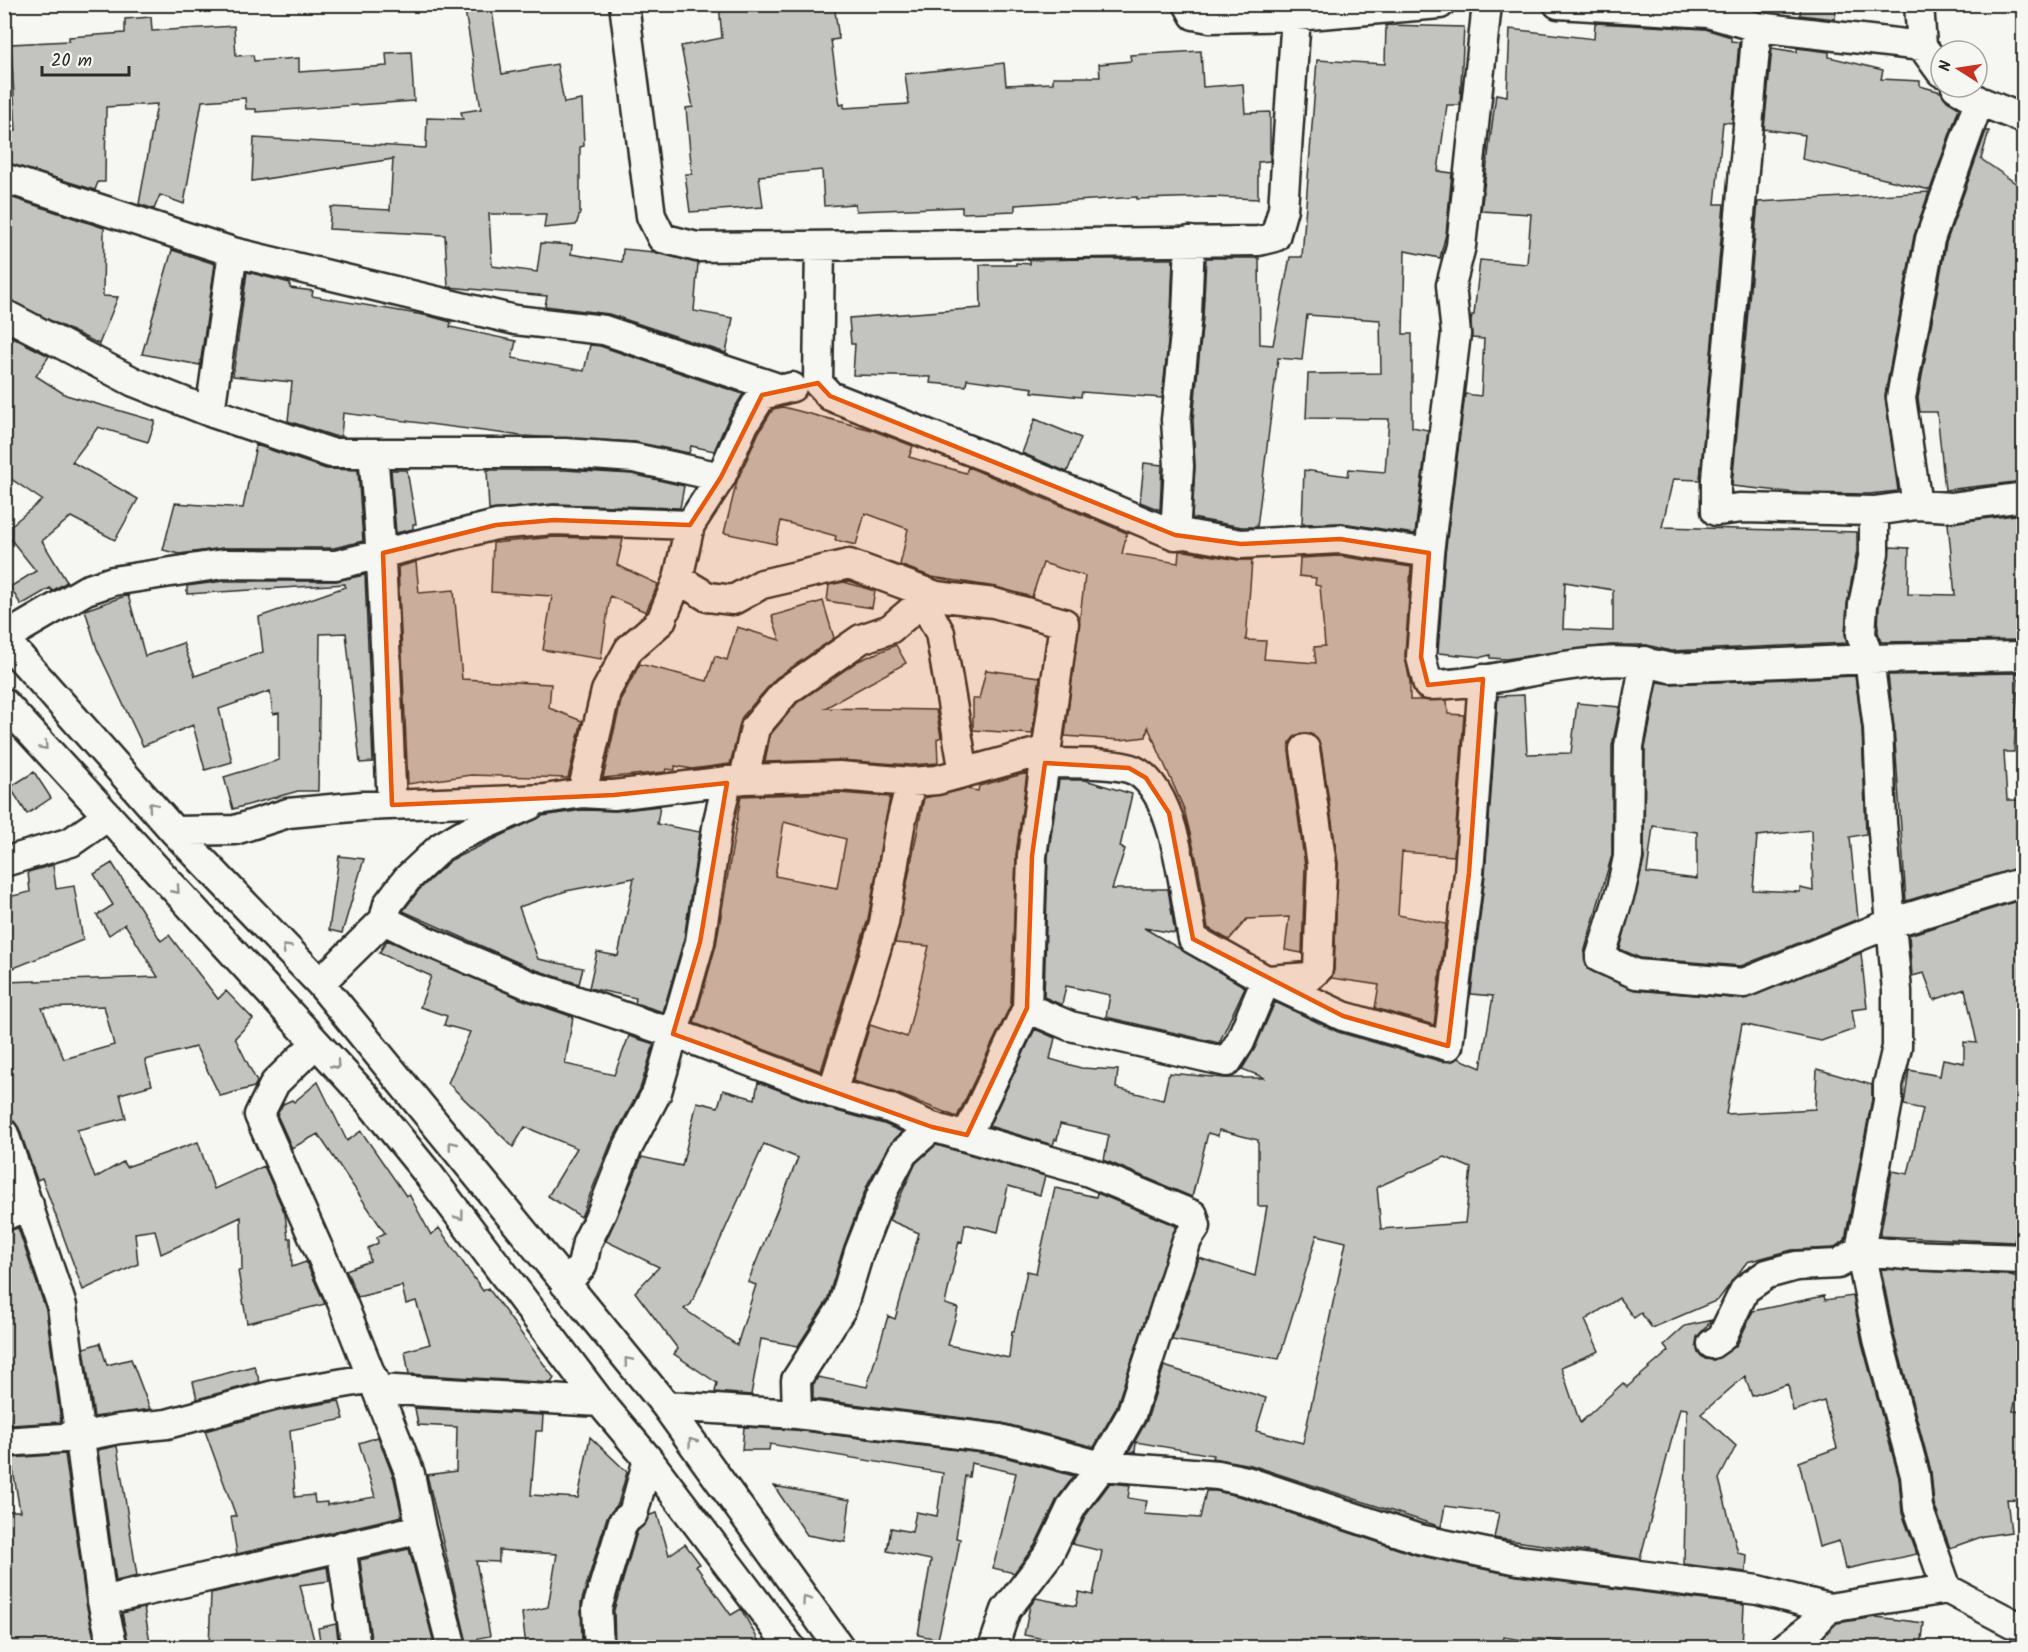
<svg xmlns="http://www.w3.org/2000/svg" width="2028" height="1652" font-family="Kalam,sans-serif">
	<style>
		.building { fill: #c3c3c0; stroke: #2b2b2b; stroke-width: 1.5; fill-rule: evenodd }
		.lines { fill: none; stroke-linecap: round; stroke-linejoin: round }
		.minor-casing { stroke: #2b2b2b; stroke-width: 33 }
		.minor { stroke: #f6f6f2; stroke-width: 28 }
		.oneway { stroke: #90908e }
		.marked { fill: #e8590c; fill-opacity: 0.2; stroke: #e8590c; stroke-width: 4.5; stroke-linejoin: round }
	</style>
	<rect width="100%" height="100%" fill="#f6f6f2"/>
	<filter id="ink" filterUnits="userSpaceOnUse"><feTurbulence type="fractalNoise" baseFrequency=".0167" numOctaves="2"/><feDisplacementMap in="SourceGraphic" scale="12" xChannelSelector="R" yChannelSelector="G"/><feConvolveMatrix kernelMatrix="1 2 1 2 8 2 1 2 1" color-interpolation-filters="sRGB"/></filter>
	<g filter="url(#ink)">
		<path class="building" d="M464,4H491L502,74L557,64L564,103L582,100L584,146L580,147V213L576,225L544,228L546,214H489L492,266L537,272L541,243L572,245L571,254L622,262L623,249L654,252L698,263L694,311L733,318L726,353L609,314L545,306L547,296L448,287L445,235L329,229L331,207L390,210L393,159L252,181L254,138L426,148L427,118L463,119L461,112L481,109Z
			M719,4H834L839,39L831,40L840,105L844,104V108L909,104L905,74L1004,63L1006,85L1053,83V77H1100L1099,64L1131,61L1130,55L1201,51L1203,87L1243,84L1245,113L1270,112V161L1258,162V199L1212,197L1137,199V197L1015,205V211L962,213V207L856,211L855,204L824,206L822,170L759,176L763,207L690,212L685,174H692L686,108L693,107L681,46L722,38Z
			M1801,4H1837L1835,19L1800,15Z
			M151,17L152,31L234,26L236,56L253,55L254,61L299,58V72L387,66L386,53L411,52L414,101L256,112V109H246L245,98L202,101L184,204L160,195L154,209L139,204L157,104L106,107L105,182H98L95,190L4,162V129L16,131L11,44L69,41V37L125,33V19Z
			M1595,23L1705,29L1731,37V41L1739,42L1732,123L1723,122L1715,204H1724L1700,480L1673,479L1662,527L1857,532V551L1847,604L1845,633L1847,643L1671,651L1647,645H1610L1506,659L1490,658V655L1482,657L1438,653L1445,555L1465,394L1481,396L1484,339L1472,338L1471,321L1472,315H1474L1480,260L1527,264L1531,214L1481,211L1496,94L1507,96L1510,29L1594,39ZM1565,582L1613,590V631L1563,629Z
			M1386,25L1464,27L1460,105H1447L1438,171L1452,173L1446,234L1440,258L1405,251L1403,334H1412V427L1428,430L1415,534L1342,523L1302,524L1304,470L1348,476L1349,469L1385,472L1389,419L1306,418L1308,374L1381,373L1380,320L1307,315L1302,360L1278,358L1257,527H1242L1192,518L1195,467L1193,420L1203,317L1206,258H1259L1260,344L1273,345L1290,257H1302L1317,60L1385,64Z
			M1772,48L1797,52V48L1829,52V57L1883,70L1881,79L1920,81V86L1941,92L1947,101L1959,108L1930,190L1802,159L1805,135L1764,129Z
			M1986,131H1989L1981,159L2024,189V481L1945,490L1937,412H1920L1918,398L1946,243Z
			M1929,192L1914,236L1885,395L1898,491L1869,494L1798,493L1732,486L1758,202Z
			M4,195L104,228L103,296L118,297L99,344L4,298Z
			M172,250L215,264L200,365L142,354Z
			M1088,259H1173L1171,314L1162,398L1082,392L1081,397L1032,392L1033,388L967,379L966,386L930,383L931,377L853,375L855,344H851L849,318L981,308L980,265H1016V263L1030,264V260Z
			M247,272L290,283V288L313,291L312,296L429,316L451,322L450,327L516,341L512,358L584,371L590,345L600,346L743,394L729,417L714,451L691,446L689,453L635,442L522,436L343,413L341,436H334L288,421L292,382L233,376Z
			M4,333L49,356L36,376L66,395L155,421L148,442L98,427L72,462L138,499L115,540L71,517L42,541L67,582L52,591L50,588L21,605L10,587L36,571L4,531L42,500L4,474Z
			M783,407L872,430L913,446L909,457L966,473L968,467L1127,533L1122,554L1178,563L1179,551H1185L1238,560H1252L1246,640L1266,641L1264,659L1316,663L1314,647L1325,646L1320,586L1315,585L1316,578L1299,576L1300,558L1339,556L1411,567L1405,656L1410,682V700H1447L1448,714L1464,715L1454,856L1402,852L1398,915L1446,924L1434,1025L1375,1008L1379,985L1331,978L1334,970L1338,863L1321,747L1312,734L1303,733L1295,736L1290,742L1289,751L1305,866L1302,953L1285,950L1289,917L1247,919L1229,940L1208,928L1198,866L1184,809L1148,727L1146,737L1120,740L1065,736L1085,576L1043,563L1032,597L996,587L932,577L900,565L908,529L865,513L856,545L835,540L836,536L781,521L776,544L724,533L737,481L759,432L773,409Z
			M1035,419L1081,438L1067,472L1022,453Z
			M256,445L326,469L358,470L363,541L334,548H223L179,554L163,550L175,503L243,508Z
			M1144,463L1162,465L1160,510L1140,502Z
			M391,470H407L416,524H413V529L396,533Z
			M487,470H564L632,474L684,486L680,508L554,504L489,510Z
			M2024,514V640L1881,642L1878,632L1879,607L1890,547L1909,548L1908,594L1955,595L1948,523Z
			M554,537L623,539L617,565L658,584L646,612L610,596L601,659L543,650L552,596L491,592L493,543Z
			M416,562L419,593L454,590L462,679L551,684L549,708L582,721L568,778L471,775L408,784L398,567Z
			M365,575L373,762L360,763L346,633L320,634L318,791H298L233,809L224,777L279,760V713L273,714L270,691L219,709L232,762L205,770L193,725L143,746L97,649L85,610L128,595L145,656L183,643L195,676L263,652L259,617L345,587V584L187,594V586L224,581H336Z
			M844,582L875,591L872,608L827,601L829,585Z
			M823,601L834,638L776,678L742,717L730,764L692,769L675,766V770L666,769L665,772L603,778L622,697L640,664L707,681L715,656L727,660L737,627L780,640L772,616Z
			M896,645L906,663L825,708L936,710L941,737L937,739L938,763L911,765L839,760L765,762L770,735L797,703L858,661Z
			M986,670L1040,677L1032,734L973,730V699H979Z
			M2024,673V680L2018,679L2014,752H2004L2007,800H2024V866L1906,901L1894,727L1888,675Z
			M1855,676L1862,729L1866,834L1850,837L1858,919L1741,966L1640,958L1620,949L1644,860L1645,748L1658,682L1671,684ZM1653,826L1697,832V879L1647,873ZM1811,830L1813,891L1800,888V892L1753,890L1757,836Z
			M1524,695L1527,754L1571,753L1577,703L1620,707L1612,746V855L1584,953L1587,969L1635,990L1743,999L1861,953L1867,1008L1852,1010L1855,1029L1821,1041L1742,1024L1726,1114L1815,1109L1817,1069L1872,1085V1099L1845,1240L1833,1248L1792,1250L1747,1262L1718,1300L1652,1328L1641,1313L1634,1318L1619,1298L1585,1320L1599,1351L1561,1367L1580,1423L1623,1383L1627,1387L1669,1351L1664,1345L1685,1326L1712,1320L1697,1337L1696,1345L1698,1353L1705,1359L1714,1360L1737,1345L1753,1311L1824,1296L1825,1300L1853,1296L1862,1343L1899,1478L1902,1513L1917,1554L1845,1569L1839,1541L1819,1547L1799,1462L1837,1448L1824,1401L1793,1411L1788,1384L1752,1396L1745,1376L1701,1414L1736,1446L1719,1479L1738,1553L1747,1555L1746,1572L1684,1564L1687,1409L1680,1408L1640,1559L1494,1538L1499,1513L1445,1506L1441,1527L1251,1465L1212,1458L1213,1455L1136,1442L1135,1452H1129L1147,1420L1164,1366L1266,1398L1256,1431L1303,1443L1346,1242L1317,1235L1279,1359L1172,1340L1199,1258L1255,1276L1267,1206H1258V1140L1219,1130L1218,1136L1208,1133L1192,1197L1104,1160L1109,1135L1060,1124L1057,1140L1055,1139L1053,1145L989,1126L1035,1029L1055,1038L1050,1059L1081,1068L1118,1070L1116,1088L1163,1100L1169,1073L1224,1078H1265L1242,1069L1255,1048L1275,1002L1338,1032L1443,1062L1458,1058L1481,1068L1493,996L1471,994L1485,875L1498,696ZM1445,1157L1471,1168L1465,1223L1381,1229L1377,1187Z
			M34,772L51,798L27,814L10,787Z
			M1027,773L1016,855L1011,1004L957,1117L893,1092L853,1081L870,1025L907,1037L929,946L895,943L924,798L966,789L978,791L979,786Z
			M1059,780H1085L1132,794L1120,847L1125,849L1112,889H1168L1175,933L1144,928L1245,987L1219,1043L1106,1017L1110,995L1066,986L1062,1005L1044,997L1048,857Z
			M839,793L890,797L868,919L821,1071L694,1023L716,945L741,796ZM784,822L846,839L837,888L775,876Z
			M660,806L657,824L700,832L684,939L663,1012L635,1003L636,998L589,988L597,952L618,956L634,878L566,891L519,907L538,959L583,968L579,984L533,969L403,911L419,890L451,860L542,816L583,810L616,811Z
			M339,856L364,859L342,933L329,930Z
			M112,863L161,941L169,935L218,999L226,991L253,1019L235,1038L257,1082L254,1087L220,1096L196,1047L145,1060L152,1085L120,1094L126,1118L77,1130L95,1178L123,1162L126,1167L198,1142L214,1189L264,1166L285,1214L288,1238H291L292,1267L306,1262L325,1304L247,1323L238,1271L242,1270L241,1217L161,1254L155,1230L135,1233L138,1264L83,1290L42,1178L37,1180L19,1128L14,1121L4,1118V982L158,977L125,924L109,935L97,915L113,905L94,874ZM104,1006L114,1045L64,1059L42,1008Z
			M53,865L56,889L74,886L83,940L4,972V898L30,892L28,872Z
			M2024,899V998L2019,997L2017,1070L2024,1071V1236L2016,1235L2014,1242L1880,1236L1892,1171L1908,1174L1923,1109L1904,1105L1909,1070L1940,1076L1943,1059L1964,1063V1042L1977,1043L1965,989L1934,1000L1924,973L1912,976L1909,935Z
			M387,940L521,999L573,1017L565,1064L614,1075L629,1036L654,1044L640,1089L611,1143L581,1217L548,1196L577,1148L525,1127L513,1147L448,1083L470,1032L444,1025L447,1016L420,1007L431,976L379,953Z
			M318,1082L347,1141L361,1131L406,1196L409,1194L431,1235L439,1228L483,1291L488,1288L554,1378L551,1383L409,1374L405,1351L430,1344L416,1301L406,1304L402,1286L358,1297L346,1270L370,1261L368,1248L378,1243L377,1237L385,1233L318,1134L292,1148L277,1115L283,1104L292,1100L294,1102Z
			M758,1082L826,1108L884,1124L902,1132L889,1145L868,1183L844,1246L827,1301L798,1346L761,1339L751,1395L715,1392L717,1383L674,1354L678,1349L635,1292L659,1267L606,1241L642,1157L682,1166L697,1102L718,1107L723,1090L755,1099ZM764,1144L798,1158L748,1282L756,1285L737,1345L684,1309L691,1304Z
			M936,1145L1045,1176L1040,1195L1008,1186L998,1232L965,1224L962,1242L959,1241L945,1304L958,1308L948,1345L1009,1358L1012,1332H1014L1027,1271L1036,1273L1055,1188L1096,1197L1097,1193L1176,1226L1116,1408L1094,1447L1002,1423L813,1399V1385L818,1377L867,1387L888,1316L895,1319L919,1233L889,1220L916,1163Z
			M18,1228L46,1310L61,1422L10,1425L4,1368V1232Z
			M1881,1269L2007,1275L2024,1280V1308L2016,1344L2024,1346V1363L2013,1411L2024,1412V1500L2007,1499L2011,1532L1984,1536L1950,1548L1934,1504L1931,1471L1894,1335Z
			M100,1343L107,1365L131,1359L150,1409L94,1417L84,1348Z
			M254,1366L260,1382L197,1399L193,1382Z
			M339,1401L344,1419L290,1430L295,1497L314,1495L315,1503L327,1502V1505L375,1497L359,1443L378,1437L394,1479L402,1516L237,1554L231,1516H236L205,1431L278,1411Z
			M415,1408L543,1415L542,1431H536L531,1495L578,1498L590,1437L627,1472L618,1504L607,1517L581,1603L582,1647H526L522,1613L548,1607L557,1554L499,1550V1562L476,1561L490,1636L478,1638L479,1647H468L427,1475L456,1471L457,1427L418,1425Z
			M744,1427L795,1430L997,1455L1074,1476L1057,1499L1035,1545L1014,1573L993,1568L1016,1473L971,1463L969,1477L965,1476L956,1538L960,1539L956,1561L938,1639L918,1635L931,1560L887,1551L891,1528L912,1532L916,1512L937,1516L943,1473L770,1444L769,1450H742Z
			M117,1446L137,1576L116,1581L98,1450Z
			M65,1454L86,1603L96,1647H4V1511H20L11,1458Z
			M1110,1483L1130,1485L1128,1498L1147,1501L1144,1514L1200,1518L1206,1491H1216L1242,1497L1416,1555L1517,1576L1744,1605L1742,1647H1683L1618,1643L1617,1647H1601L1534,1638L1533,1642L1504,1637L1502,1647H1400L1349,1640L1348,1647H1083L1024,1635L1030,1606L1036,1598L1076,1606L1079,1592L1093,1595L1102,1551L1072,1544L1086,1515Z
			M774,1486L850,1500L845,1542L807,1535Z
			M657,1513L669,1555L685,1544L700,1564L696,1566L731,1615L741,1609L762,1647H615L614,1610L637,1532L650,1515Z
			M409,1549L435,1647H372L360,1560Z
			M327,1567L329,1581L300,1585L314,1640L290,1647H268L266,1641L233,1647H209L211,1593Z
			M144,1608L151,1647H129L122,1613Z
			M1876,1617L1924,1623L1921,1647H1812L1837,1623Z
			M336,1624L339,1647H321L318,1628Z"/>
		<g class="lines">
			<g class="minor-casing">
				<path id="minor" d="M624,4L651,216L662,238L697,247L1259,241L1275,237L1283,209L1296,16
					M1188,4L1194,15L1210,18L1296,16L1440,4
					M1487,4L1461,246L1451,285L1456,334L1429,553L1421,657L1428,685C1505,685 1594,646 1670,668L1869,659L2024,656
					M1558,4L1708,13L1757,27L1922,46
					M1919,4L1922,46L1941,72
					M1757,27L1716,479V511L1741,508L1874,511L1917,505L1951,507L2024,497
					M1956,87L1979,101L2024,119
					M4,178L233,252L515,320L604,330L781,389
					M820,246L818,383L830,396L1020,470L1175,535L1186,534L1241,544L1340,539L1429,553
					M4,314L134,382L210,412L331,453H565L634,458L721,477
					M210,412L233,252
					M373,454C384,570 386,688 392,805
					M1917,505L1901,398L1930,239L1979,101
					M1874,511V553L1863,605L1861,634L1869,659L1878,728L1882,822L1897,991V1047L1888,1085V1101L1860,1250L1878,1339L1915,1475L1918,1508L1947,1589
					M1175,535L1179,466L1176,420L1187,315L1190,241
					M678,579L708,597L733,600L762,584L849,564L936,596L994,603L1064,623L1032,856L1027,1008
					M923,601L940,633L964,773
					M4,638L86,590L113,581L223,564L336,565L496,525L554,520L690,525
					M4,639L174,831L320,983L666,1406L840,1648
					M1645,661L1629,746L1628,857L1621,890L1600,958L1636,974L1744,983L1891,923L2024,882
					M4,703L364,1095L429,1175L600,1402L648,1459L791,1648
					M744,779L755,728L786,691L861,639L890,629L923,601L936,596
					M582,793L606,691L629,649L661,621L678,579L690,525L721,477L744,424L762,395L792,387
					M174,831L235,830L288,813L363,806L545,799L582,793L614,795L744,779L839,776L911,782L937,780L1036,753L1045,763C1070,764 1104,762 1128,768C1177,781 1184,897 1193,939L1266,980L1343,1016L1448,1046L1469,873L1483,679
					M4,862L71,842L108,816
					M384,920L424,940L527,984L696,1041L832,1093L889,1108L932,1127L1089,1172L1193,1215L1196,1226L1187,1240L1131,1415L1102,1466L1072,1506L1049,1554L1006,1610L993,1648
					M1268,980L1309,977L1318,969L1322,865L1305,749
					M320,983L384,920L388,904L407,879L441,847L461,835L530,805
					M316,1043L275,1083L259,1115L342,1302L410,1474L421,1529L452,1648
					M832,1093L884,923L900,826L911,782
					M4,1134L62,1306L102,1601L113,1648
					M967,1135L1027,1008L1070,1026L1227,1062L1240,1042L1266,980
					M4,1216L29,1205
					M565,1284L582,1266L587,1242L602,1212L626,1151L657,1092L700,942L718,821L727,783
					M1712,1344L1722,1337L1745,1289L1767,1274L1796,1266L1838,1264L1860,1250L1906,1255L2024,1259
					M378,1389L600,1402
					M666,1406L797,1414L1000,1439L1102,1466L1218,1475L1246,1481L1419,1539L1519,1560L1758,1590L1829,1608L1947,1589L2012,1623L2024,1625
					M797,1414L796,1380L842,1308L859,1252L883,1191L903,1153L932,1127
					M4,1442L78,1437L119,1429L167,1424L274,1395L373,1378
					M341,1546L356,1648
					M102,1601L421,1529
					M599,1648L597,1608L623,1522L633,1514L648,1459
					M1784,1648L1811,1627L1829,1608"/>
			</g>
			<use href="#minor" class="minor"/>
		</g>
		<defs><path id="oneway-chevron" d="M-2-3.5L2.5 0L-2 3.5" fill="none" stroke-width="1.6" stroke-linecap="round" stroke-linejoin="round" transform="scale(1.5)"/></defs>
		<g class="oneway">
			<use href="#oneway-chevron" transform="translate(44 746) rotate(47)"/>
			<use href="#oneway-chevron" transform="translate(152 806) rotate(-131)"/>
			<use href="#oneway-chevron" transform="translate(176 890) rotate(48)"/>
			<use href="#oneway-chevron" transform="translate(286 948) rotate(-134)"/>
			<use href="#oneway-chevron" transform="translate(336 1065) rotate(48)"/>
			<use href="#oneway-chevron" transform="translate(452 1145) rotate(-129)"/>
			<use href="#oneway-chevron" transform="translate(460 1216) rotate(53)"/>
			<use href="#oneway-chevron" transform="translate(628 1361) rotate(-130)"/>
			<use href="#oneway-chevron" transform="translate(692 1442) rotate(-126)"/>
			<use href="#oneway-chevron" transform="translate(806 1600) rotate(-126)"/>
		</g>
	</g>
	<path class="marked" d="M818,383L830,396L1175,535L1241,544L1340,539L1429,553L1421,657L1428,685L1483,679L1469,873L1448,1046L1343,1016L1193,939L1169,813L1146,778L1129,768L1045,763L1032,856L1027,1008L967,1135L932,1127L673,1034L700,942L727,783L614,795L392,805L383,553L496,525L554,520L690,525L721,477L762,395Z"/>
	<rect width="2028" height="1652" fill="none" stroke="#f6f6f2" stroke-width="24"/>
	<rect x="12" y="12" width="2004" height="1628" fill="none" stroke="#2b2b2b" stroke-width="2" filter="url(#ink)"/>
	<g transform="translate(1959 69) rotate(282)"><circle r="28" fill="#f6f6f2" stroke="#a5a5a2" stroke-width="1.5"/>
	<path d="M0-4.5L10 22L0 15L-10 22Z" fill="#c8321e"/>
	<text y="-9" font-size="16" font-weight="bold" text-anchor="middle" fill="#2b2b2b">N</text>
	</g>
	<path d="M42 66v9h87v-9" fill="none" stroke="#2b2b2b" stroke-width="3"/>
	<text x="51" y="66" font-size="18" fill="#2b2b2b" stroke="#f6f6f2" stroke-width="4.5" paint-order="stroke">20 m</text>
</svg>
